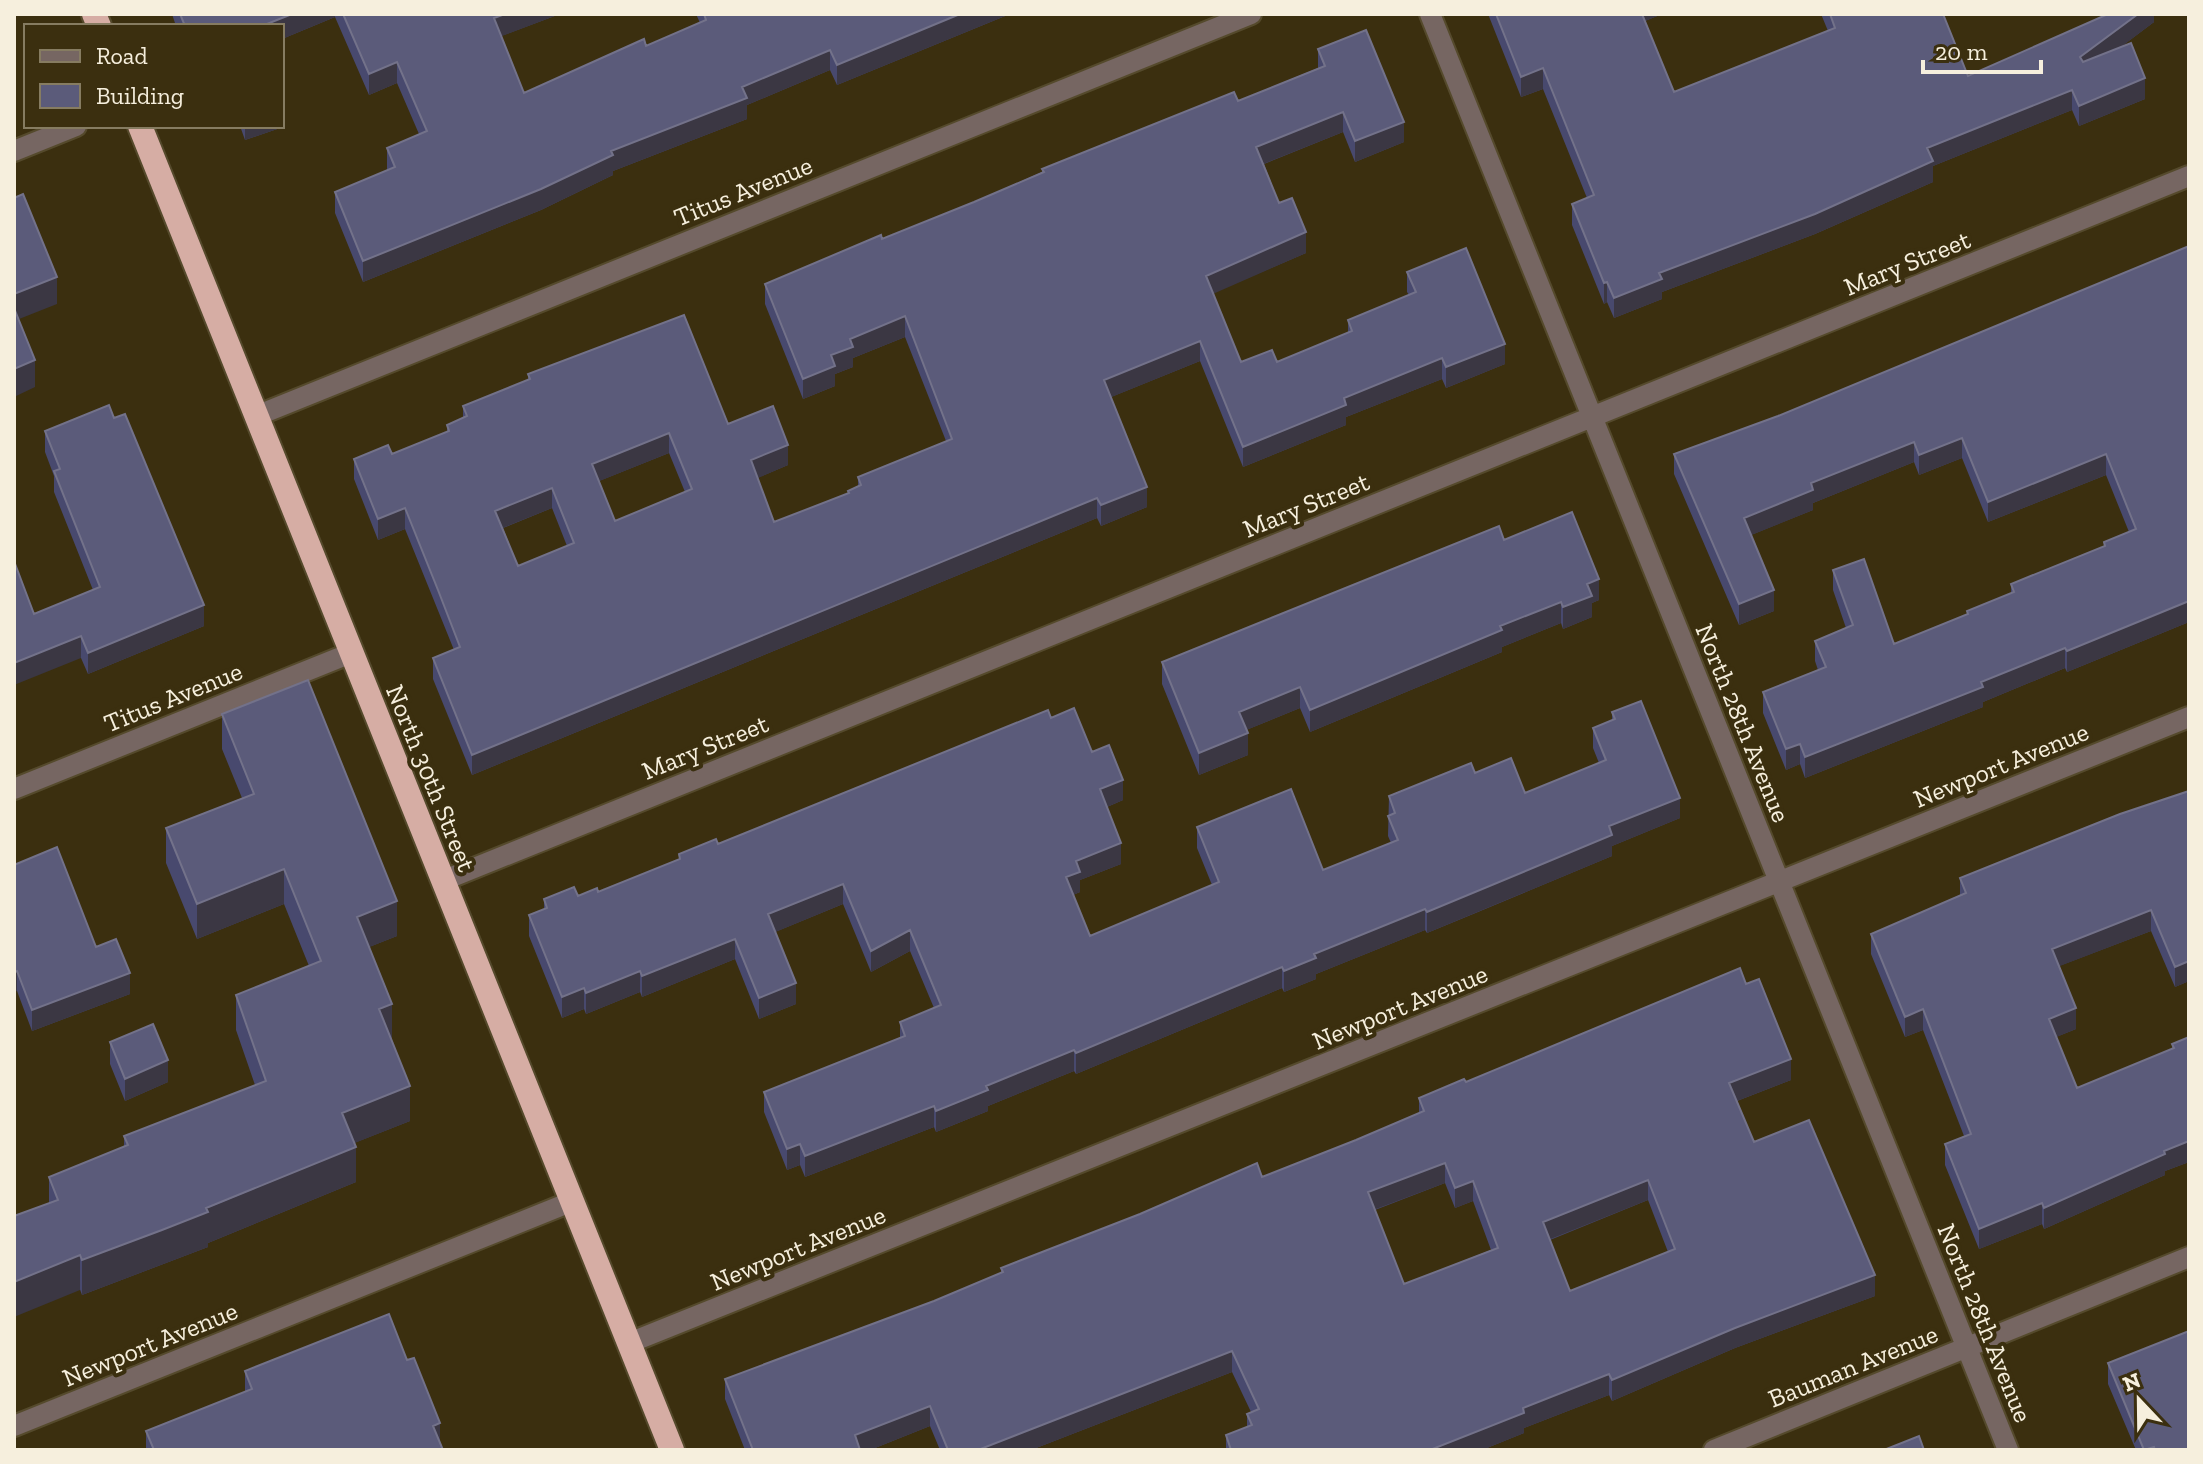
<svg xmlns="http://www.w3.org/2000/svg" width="2203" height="1464" font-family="'Zilla Slab',serif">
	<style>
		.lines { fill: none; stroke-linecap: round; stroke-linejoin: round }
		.street-casing { stroke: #554a2c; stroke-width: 24 }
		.highway-casing { stroke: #554a2c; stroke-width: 28 }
		.street { stroke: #766662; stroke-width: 20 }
		.highway { stroke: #d6ada4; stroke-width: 24 }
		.wall { fill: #48496e; fill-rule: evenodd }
		.shaded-wall { fill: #3b3743 }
		.building { fill: #5b5b7a; stroke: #73728a; stroke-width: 2; fill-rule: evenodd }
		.labels { text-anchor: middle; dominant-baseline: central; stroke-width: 8; stroke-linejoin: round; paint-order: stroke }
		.street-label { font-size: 26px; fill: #f6efdd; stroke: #3b2f0f }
	</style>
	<rect width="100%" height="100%" fill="#3b2f0f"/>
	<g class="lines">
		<g class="street-casing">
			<path id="street" d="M1430,14L2008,1450
				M14,151L76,126
				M256,416L1251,14
				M14,789L351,653
				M442,881L2189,176
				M629,1343L2189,717
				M14,1426L573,1201
				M1714,1450L2189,1257"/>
		</g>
		<g class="highway-casing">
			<path id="highway" d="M94,14L99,26
				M140,126L672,1450"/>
		</g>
		<use href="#street" class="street"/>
		<use href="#highway" class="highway"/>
	</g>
	<path class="wall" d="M172,14H560L501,36L524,93L646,46L700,23L696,14H1010L837,85L830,70L747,105V119L613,171V175L541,210L363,282L335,213V192L387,170V148L419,134L397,83L369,95L335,17L282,39V26H176Z
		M1488,14H1662L1645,21L1674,92L1828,31L1821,14H1943L1968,76L2104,16V14H2154V22L2122,46L2145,99L2079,126L2072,110L1933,166V182L1815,234L1662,292V299L1614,318L1607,302L1604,304L1572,225V204L1587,198L1543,89L1521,97Z
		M1318,49L1404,142L1355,162L1343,132L1264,164L1279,203L1306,253L1213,293L1241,362H1277L1348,333V320L1409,295L1407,292V272L1505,364L1446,388L1442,379L1346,417V425L1243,467L1200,361L1111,397L1147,507L1101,526L1097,518L472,775L433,679V658L454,650L405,529L378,540L354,479V459L392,454L447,432V425L463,418V406L528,380V374L728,424L788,465L757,478L774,522L848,494V491L858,487V477L946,441L905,337L853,358V367L835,374V386L803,399L765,304V284L882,239L974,202L1042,172V169L1238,101L1318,68ZM669,453L685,492L615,521L599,481ZM552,508L567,546L518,566L503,528Z
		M240,126H282L283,127L245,140Z
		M2189,246V622L2067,672L2065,668L1983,702V707L1805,778L1800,764L1786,770L1763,713V692L1818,670L1815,661V641L1846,628L1833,590V570L1894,644L1967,614V611L2011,593V584L2104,547V542L2129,532L2106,475L1988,522L1962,458L1919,475L1914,462L1813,503V510L1751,535L1774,611L1739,625L1674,474V454L1778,416Z
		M45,431L204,626L88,674L81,658L34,614L93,590L54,492V476L45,452Z
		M1504,540L1599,600L1592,603V617L1563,629L1561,623L1502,647V652L1310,732L1300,708L1246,730L1248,755L1199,775L1162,684V662Z
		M1612,712L1680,818L1612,846V856L1478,912L1427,933L1425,930L1316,974V979L1284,992L1282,988L1076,1074L1074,1071L988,1106V1111L936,1132L934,1127L805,1177L800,1165L787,1170L764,1112V1092L900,1038V1022L934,1008L910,951L871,972L843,904L775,932L796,1004L759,1019L735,959L642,997L640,992L586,1014L584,1009L562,1018L529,936V915L544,910V899L578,896L598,892L679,859V854L718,844L1051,718L1092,752L1123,800L1107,807L1121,864L1080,880V892L1073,895L1090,936L1212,885L1197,848V827L1323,870L1391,843L1388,836L1389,796L1475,773L1525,793L1599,763L1593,748V728L1612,720Z
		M222,714L397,936L369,947L392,1039H391L410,1121L354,1143L356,1182L208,1243V1247L82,1295L49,1204V1177L124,1147V1136L255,1085L236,1030V995L309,966L284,904L197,939L166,863V828L242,798L222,749Z
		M2189,791V981L2175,987L2151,931L2059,966L2076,1029L2056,1037L2077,1088L2172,1049V1044L2189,1037V1162L2165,1171V1175L2044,1229L2042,1224L1979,1249L1945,1165V1144L1964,1136L1923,1030L1905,1037L1871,954V934L1960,896V878Z
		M14,865L96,947L130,994L32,1031L17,991Z
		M1746,984L1791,1080L1737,1101L1754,1142L1875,1296L1735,1348L1612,1401L1609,1395L1524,1428V1433L1482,1450H1226V1435L1247,1427V1414L1251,1412L1232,1372L1031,1450H940L930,1426L870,1450H745L725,1399V1379L934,1301L1001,1273V1268L1262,1177L1356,1140L1419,1113V1098ZM1445,1183L1455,1208L1473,1201L1491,1250L1404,1284L1375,1210ZM1648,1200L1668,1252L1570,1291L1550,1240Z
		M110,1042L168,1082L125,1101L110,1064Z
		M2108,1363L2189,1450H2136L2108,1384Z
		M245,1371L440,1443L443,1450H146V1431L245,1392Z"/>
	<path class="shaded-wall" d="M292,14H335V17L282,39V26H262Z
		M505,14H560L494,39V18Z
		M960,14H1010L837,85V65Z
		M1638,14H1662L1638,24Z
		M2138,14H2154V22L2080,78V57Z
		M830,50V70L747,105V119L613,171V175L541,210L363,282V261L611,151L742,87Z
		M397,62V83L369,95V74Z
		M1543,68V89L1521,97V77Z
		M2145,78V99L2079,126V106Z
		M2072,90V110L1933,166V182L1815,234L1662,292V299L1614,318V298L1659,273L1927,148Z
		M283,106V127L245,140V126H282Z
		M1343,112V132L1256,167V147Z
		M1404,122V142L1355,162V141Z
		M1306,232V253L1206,297V276Z
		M57,277V304L14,321V294Z
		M1607,282V302L1604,304V283Z
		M905,316V337L853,358V367L835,374V386L803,399V379L850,339Z
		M1200,341V361L1104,400V380Z
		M1505,344V364L1446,388V367Z
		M1442,358V379L1346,417V425L1243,467V447L1344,398Z
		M35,360V387L14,397V369Z
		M669,433V453L592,484V464Z
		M1962,438V458L1919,475V455Z
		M1914,442V462L1813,503V510L1744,538V518L1811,483Z
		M788,445V465L751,481V460Z
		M2106,454V475L1988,522V502Z
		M1147,487V507L1101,526V505Z
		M552,488V508L495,531V511Z
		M1097,498V518L472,775V755Z
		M405,508V529L378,540V519Z
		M1599,579V600L1592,603V617L1563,629V607L1587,584Z
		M1774,590V611L1739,625V604Z
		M2189,601V622L2067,672V651Z
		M1561,602V623L1502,647V652L1310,732V710L1500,626Z
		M204,605V626L88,674V653Z
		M81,636V658L14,685V663Z
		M2065,648V668L1983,702V707L1805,778V757L1981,682Z
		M1300,687V708L1239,733V712Z
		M1248,733V755L1199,775V753Z
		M1800,744V764L1786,770V749Z
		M1123,780V800L1100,810V789Z
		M1680,798V818L1612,846V856L1427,933V912L1609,826Z
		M1121,843V864L1080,880V892L1066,898V877L1076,861Z
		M284,869V904L197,939V904Z
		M843,884V904L768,935V914Z
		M397,901V936L357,952V917Z
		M1425,909V930L1316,974V979L1284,992V971L1314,954Z
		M2151,910V931L2052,969V949Z
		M910,930V951L871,972V951Z
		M735,939V959L642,997V976Z
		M2189,961V981L2175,987V967Z
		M1282,967V988L1076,1074V1053Z
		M17,971V991L14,992V972Z
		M640,971V992L586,1014V993Z
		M130,973V994L32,1031V1010Z
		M796,983V1004L759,1019V998Z
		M584,988V1009L562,1018V997Z
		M392,1004V1039L379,1044V1009Z
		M2076,1008V1029L2049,1040V1019Z
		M1923,1009V1030L1905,1037V1017Z
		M1074,1050V1071L988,1106V1111L936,1132V1111L986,1086Z
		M1791,1059V1080L1729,1104V1083Z
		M168,1060V1082L125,1101V1079Z
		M410,1086V1121L342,1148V1113Z
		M934,1106V1127L805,1177V1156Z
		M2189,1141V1162L2165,1171V1175L2044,1229V1208L2164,1151Z
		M800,1144V1165L787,1170V1149Z
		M356,1147V1182L208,1243V1247L82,1295V1260Z
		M1445,1163V1183L1368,1212V1192Z
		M1648,1180V1200L1543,1242V1222Z
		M1473,1181V1201L1455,1208V1188Z
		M2042,1203V1224L1979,1249V1229Z
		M80,1255V1290L14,1317V1282Z
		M1875,1275V1296L1735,1348L1612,1401V1380L1735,1328Z
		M1232,1351V1372L1031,1450H978Z
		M1609,1374V1395L1524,1428V1433L1482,1450H1430L1523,1408Z
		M930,1406V1426L870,1450H855V1435Z
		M440,1423V1450L433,1426Z"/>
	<path class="building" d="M180,14H292L262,26H185Z
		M343,14H505L494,18L524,93L644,39L646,46L706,20L704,14H960L837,65L830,50L742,87L747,98L611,151L613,155L541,189L363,261L335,192L395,167L387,148L427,131L397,62L369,74Z
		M1496,14H1642L1674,92L1835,28L1830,14H1943L1968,76L2108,14H2138L2080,57L2083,62L2131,43L2145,78L2079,106L2072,90L1927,148L1933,161L1815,214L1659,273L1662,279L1614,298L1607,282L1604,283L1572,204L1594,195L1543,68L1521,77Z
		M1366,30L1404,122L1355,141L1343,112L1256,147L1279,203L1292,198L1306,232L1206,276L1241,362L1272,350L1277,362L1352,331L1348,320L1416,292L1407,272L1466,248L1505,344L1446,367L1442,358L1344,398L1346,405L1243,447L1200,341L1104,380L1147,487L1101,505L1097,498L472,755L433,658L460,647L438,590L405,508L378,519L354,459L388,445L392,454L449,431L447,425L467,416L463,406L530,379L528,374L684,315L728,424L773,406L788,445L751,460L774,522L849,493L848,491L861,485L858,477L952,439L905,316L850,339L853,347L831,355L835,366L803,379L765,284L881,235L882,239L974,202L1044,172L1042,169L1234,92L1238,101L1325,66L1318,49ZM669,433L692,489L615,521L592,464ZM552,488L574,543L518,566L495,511Z
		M23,194L57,277L14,294V198Z
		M2189,246V601L2067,651L2065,648L1981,682L1983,687L1805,757L1800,744L1786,749L1763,692L1826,667L1815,641L1853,625L1833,570L1864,559L1894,644L1968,614L1967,611L2014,592L2011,584L2105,546L2104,542L2136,529L2106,454L1988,502L1962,438L1919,455L1914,442L1811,483L1813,490L1744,518L1774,590L1739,604L1674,454L1778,416Z
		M14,308L35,360L14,369Z
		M109,405L114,418L125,414L204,605L88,653L81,636L14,663V561L34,614L100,587L54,471L60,469L45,431Z
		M1572,512L1599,579L1587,584L1592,596L1563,607L1561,602L1500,626L1502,630L1310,710L1300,687L1239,712L1248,733L1199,753L1162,662L1499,526L1504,540Z
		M308,680L397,901L357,917L392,1004L379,1009L410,1086L342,1113L356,1147L206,1208L208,1212L162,1230L82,1260L80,1255L14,1282V1216L58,1200L49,1177L128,1145L124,1136L266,1081L236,995L321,961L284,869L197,904L166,828L254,794L222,714Z
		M1641,701L1680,798L1609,826L1612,835L1427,912L1425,909L1314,954L1316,958L1284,971L1282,967L1076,1053L1074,1050L986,1086L988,1090L936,1111L934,1106L805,1156L800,1144L787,1149L764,1092L905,1036L900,1022L941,1005L910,930L871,951L843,884L768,914L796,983L759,998L735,939L642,976L640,971L586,993L584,988L562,997L529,915L547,908L544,899L574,887L578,896L597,888L598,892L680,859L679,854L716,839L718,844L1048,710L1051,718L1074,708L1092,752L1109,745L1123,780L1100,789L1121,843L1076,861L1080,872L1066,877L1090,936L1219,882L1197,827L1291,789L1323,870L1398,840L1388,816L1395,813L1389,796L1471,763L1475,773L1511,758L1525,793L1606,760L1593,728L1615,719L1612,712Z
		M2189,791V961L2175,967L2151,910L2052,949L2076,1008L2049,1019L2077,1088L2174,1048L2172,1044L2189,1037V1141L2164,1151L2165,1154L2044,1208L2042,1203L1979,1229L1945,1144L1971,1134L1923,1009L1905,1017L1871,934L1966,893L1960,878L2120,814Z
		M57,847L96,947L116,939L130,973L32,1010L17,971L14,972V865Z
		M1740,968L1746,984L1759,979L1791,1059L1729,1083L1754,1142L1809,1120L1875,1275L1735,1328L1612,1380L1609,1374L1523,1408L1524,1413L1430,1450H1231L1226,1435L1252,1425L1247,1414L1259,1409L1232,1351L978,1450H948L930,1406L855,1435L860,1450H753L725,1379L934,1301L1003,1272L1001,1268L1140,1214L1257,1163L1262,1177L1356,1140L1424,1111L1419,1098L1464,1079L1466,1082ZM1445,1163L1455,1188L1473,1181L1498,1248L1404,1284L1368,1192ZM1648,1180L1675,1249L1570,1291L1543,1222Z
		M153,1024L168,1060L125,1079L110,1042Z
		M389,1314L407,1360L414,1358L440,1423L433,1426L443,1450H154L146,1431L252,1389L245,1371Z
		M2189,1331V1450H2155L2154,1447L2144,1450L2108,1363Z
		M1919,1436L1924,1450H1884Z"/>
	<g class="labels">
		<g class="street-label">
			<text transform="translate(743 191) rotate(-22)">Titus Avenue</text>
			<text transform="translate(1907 263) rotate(-22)">Mary Street</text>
			<text transform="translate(1306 505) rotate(-22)">Mary Street</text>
			<text transform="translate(173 697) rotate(-22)">Titus Avenue</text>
			<text transform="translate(1743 723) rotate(68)">North 28th Avenue</text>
			<text transform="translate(705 747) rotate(-22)">Mary Street</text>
			<text transform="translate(2001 765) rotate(-22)">Newport Avenue</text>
			<text transform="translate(431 778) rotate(68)">North 30th Street</text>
			<text transform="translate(1400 1007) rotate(-22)">Newport Avenue</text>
			<text transform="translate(798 1248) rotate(-22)">Newport Avenue</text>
			<text transform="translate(1985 1323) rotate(68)">North 28th Avenue</text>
			<text transform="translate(150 1344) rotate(-22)">Newport Avenue</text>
			<text transform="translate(1853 1366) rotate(-22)">Bauman Avenue</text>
		</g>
	</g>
	<rect width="2203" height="1464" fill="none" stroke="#f6efdd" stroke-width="32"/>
	<rect x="24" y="24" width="260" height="104" fill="#3b2f0f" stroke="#867c61" stroke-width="2"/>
	<rect x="40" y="50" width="40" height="12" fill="#766662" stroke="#867c61" stroke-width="2"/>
	<text x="96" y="64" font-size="24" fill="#f6efdd">Road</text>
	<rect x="40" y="84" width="40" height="24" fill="#5b5b7a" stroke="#867c61" stroke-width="2"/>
	<text x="96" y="104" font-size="24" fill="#f6efdd">Building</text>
	<g transform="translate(2139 1400) rotate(338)" stroke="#3b2f0f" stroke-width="6" paint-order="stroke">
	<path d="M0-6L14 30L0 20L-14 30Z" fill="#f6efdd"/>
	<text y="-12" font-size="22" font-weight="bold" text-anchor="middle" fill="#f6efdd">N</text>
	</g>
	<path d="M1923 60v12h118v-12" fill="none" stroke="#f6efdd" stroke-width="4"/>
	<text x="1935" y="60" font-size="24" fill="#f6efdd" stroke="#3b2f0f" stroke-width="6" paint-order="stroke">20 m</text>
</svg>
